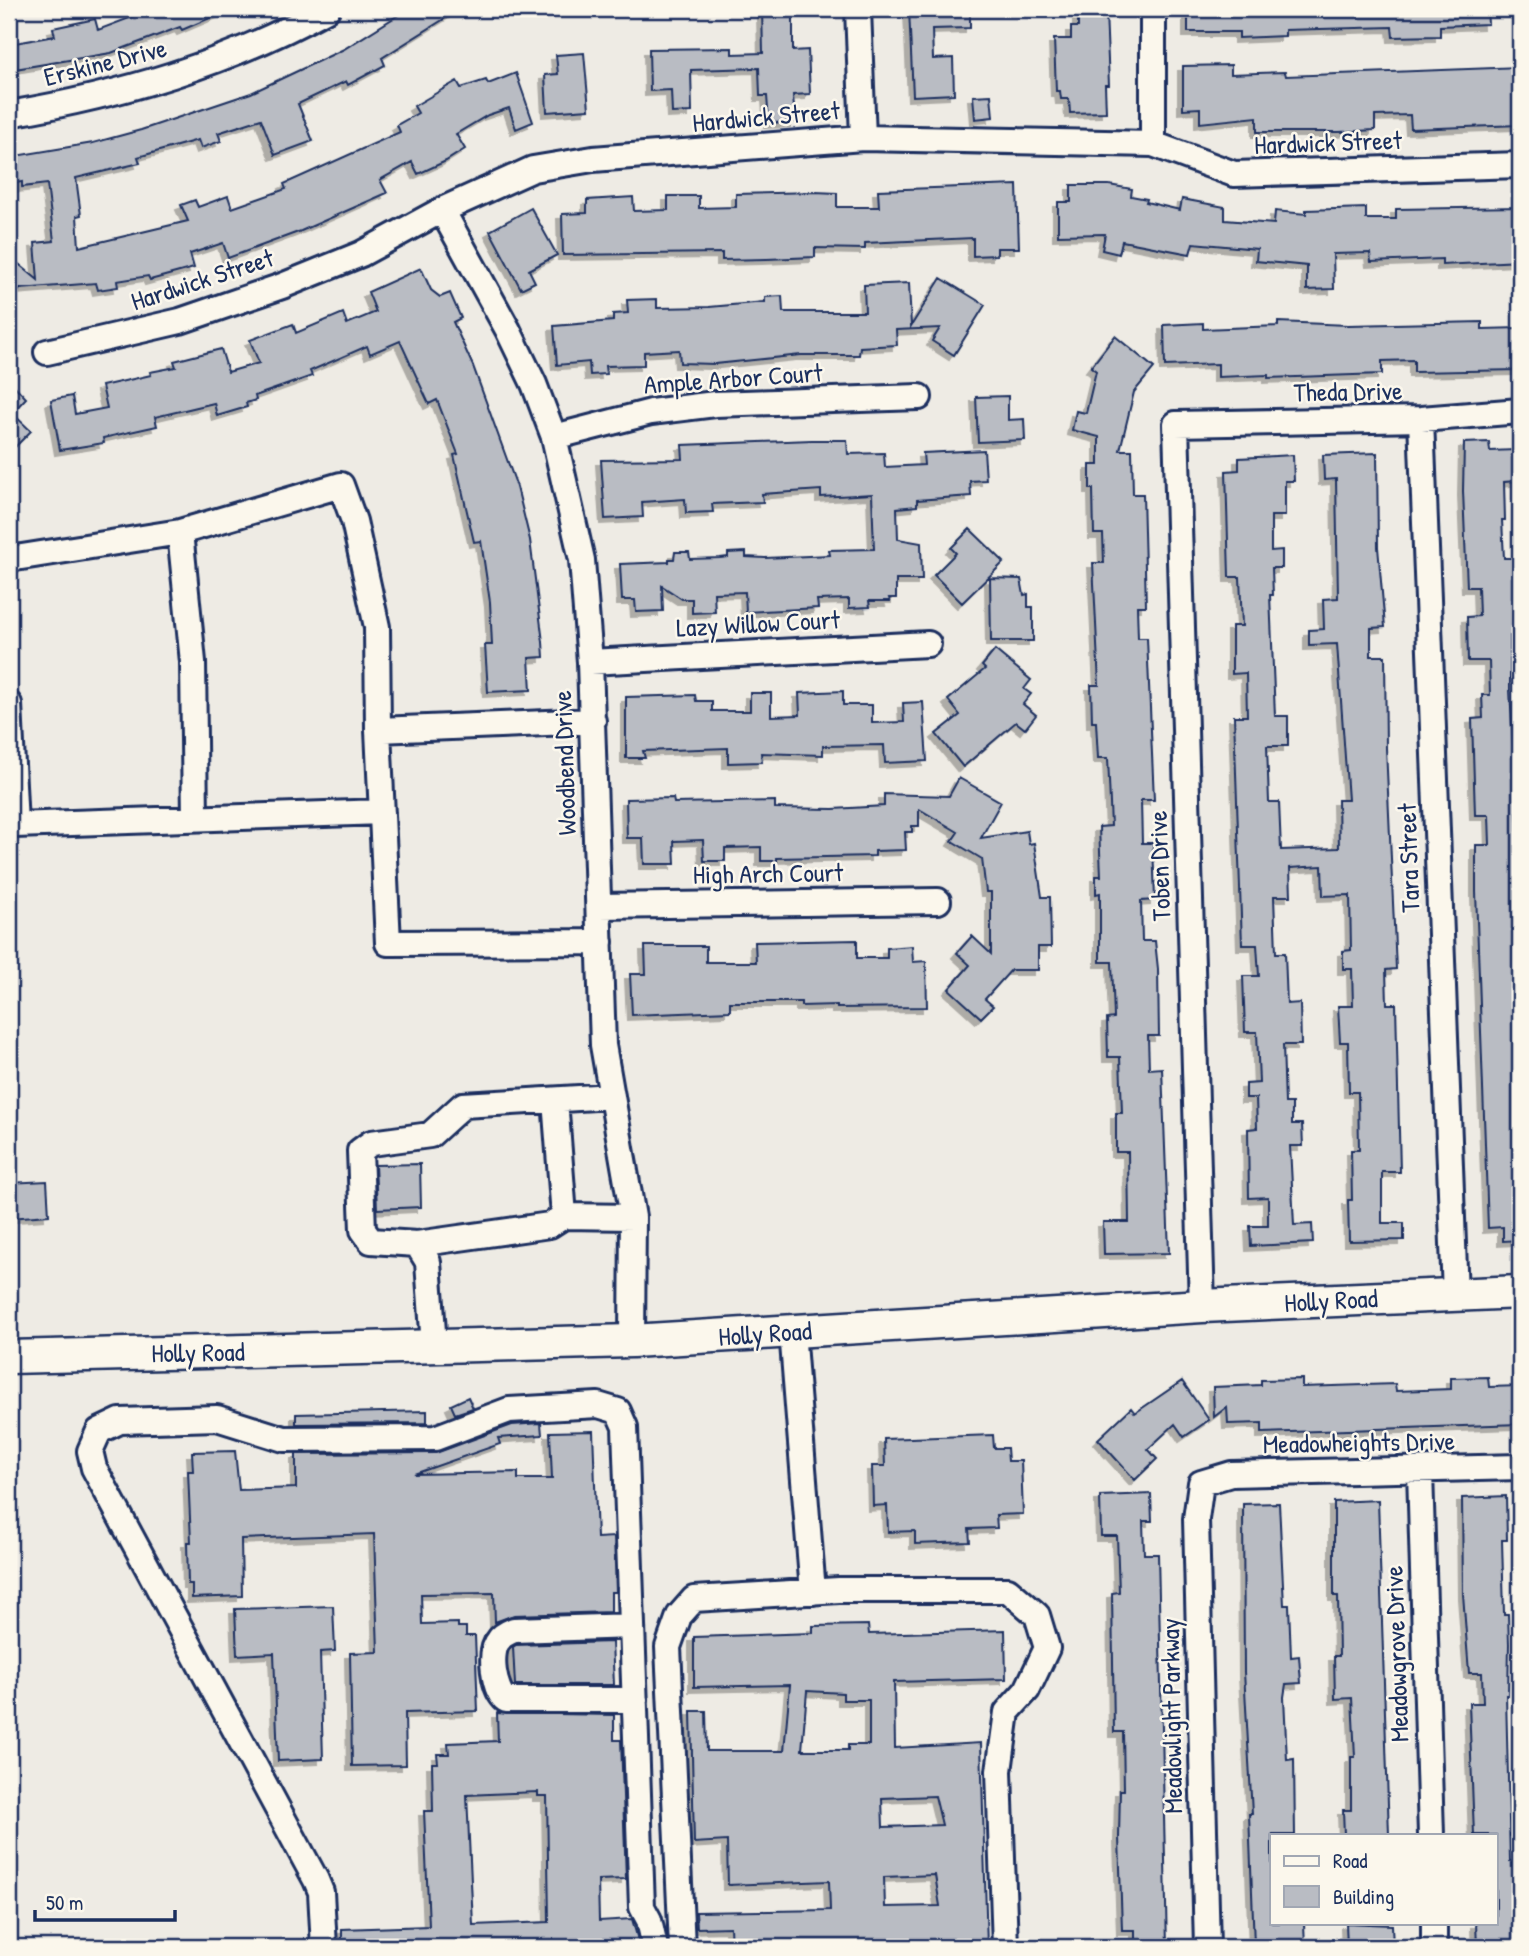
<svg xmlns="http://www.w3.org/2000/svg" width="1529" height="1956" font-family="'Patrick Hand',sans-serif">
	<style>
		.building { fill: #b9bcc3; stroke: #1b2f5e; stroke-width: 2; fill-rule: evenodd; filter: url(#shadow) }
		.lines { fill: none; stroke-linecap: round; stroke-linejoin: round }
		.minor-casing { stroke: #1b2f5e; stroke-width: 30 }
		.major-casing { stroke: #1b2f5e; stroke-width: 37 }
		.minor { stroke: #fbf7ec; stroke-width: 24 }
		.major { stroke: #fbf7ec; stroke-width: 32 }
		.labels { text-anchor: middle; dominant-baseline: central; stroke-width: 5; stroke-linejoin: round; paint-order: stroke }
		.street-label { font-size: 26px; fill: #1b2f5e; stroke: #fbf7ec }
	</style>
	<defs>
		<filter id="shadow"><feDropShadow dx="-5" dy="5" stdDeviation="0" flood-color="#0004"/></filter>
	</defs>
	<rect width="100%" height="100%" fill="#eeebe4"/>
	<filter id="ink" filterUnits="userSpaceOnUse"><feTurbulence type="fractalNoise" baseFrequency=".0143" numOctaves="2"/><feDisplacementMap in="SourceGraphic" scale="14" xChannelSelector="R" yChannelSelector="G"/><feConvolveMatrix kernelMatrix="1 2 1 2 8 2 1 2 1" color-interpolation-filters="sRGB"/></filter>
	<g filter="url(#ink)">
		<path class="building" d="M153,9H231L182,30L180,27L111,53L9,70V44L55,36L53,28L95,19L98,30Z
			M408,9H460L382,58L385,65L348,85L346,81L298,104L313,141L275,155L261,119L218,133L221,141L201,148L198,140L138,157L140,163L76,178L81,215L77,216L79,247L188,221L181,205L195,200L198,207L228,196L232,208L286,189L284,184L400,132L397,125L418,113L414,106L457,81L461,88L486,80L488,84L516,73L533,122L516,129L509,108L488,115L456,134L465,149L446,161L418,174L412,162L380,180L387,193L301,231L228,258L223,243L190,254L194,268L150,280L148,276L117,281L118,287L98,290L96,283L20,289L9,302V256L38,280L35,243L54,241L47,184L22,187V182L9,184V157L93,143L141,130L251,93L344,49Z
			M762,9H793V51L808,50L810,94L793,95L795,122L769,123L767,96H760L759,68L691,70L692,112L672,113L671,90L650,91L649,49L732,48V54L763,53Z
			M909,9L970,10V28L932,29L933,59L953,58L954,94L913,96Z
			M1188,9H1487L1488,24L1440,26V36L1393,37L1392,27L1285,30V36L1239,38V32H1188Z
			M1106,11L1109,85H1105L1106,112L1070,113L1069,99H1061L1060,91H1056L1054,39H1071V27H1078V12Z
			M584,53L589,109L547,112L545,75L558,74L556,55Z
			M1231,65V74L1285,72L1286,76L1520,67V125L1411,129L1410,115L1375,116V130L1339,132H1257V117L1200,123V108L1183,109V66Z
			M991,95L993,117L975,119L973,96Z
			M1017,185L1019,248H997V255L973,256V238L865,243V249L815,248V257L767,259L722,260V253L563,255L562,214L587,213V200L633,197L634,211L668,210V196H699V208L736,207V194L815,192L837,193V207H879L878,190Z
			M1071,185H1109L1132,189L1131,196L1147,199L1146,202L1180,210L1182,199L1225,207V220L1274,224L1275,211L1306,214V210L1366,208V219H1396V209L1520,207V261L1442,265V259L1371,262L1370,253L1333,254L1334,289L1307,290V266L1256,261L1257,249L1193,243L1190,254L1122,241L1119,254L1102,250L1105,234L1058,235V202H1071Z
			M531,208L557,255L529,270L535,282L521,289L490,231Z
			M421,268L431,290L440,297L450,293L461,318L453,322L473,366L517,487L530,540L543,642L544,657L529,658L531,690L488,692L485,645H492L490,602L481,541L474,542L454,455L458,454L437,400L429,404L400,341L370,354L367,346L310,371L312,376L255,396L256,400L246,403L247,407L217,416L214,403L155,417L157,426L103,438L104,443L60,450L51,400L72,396L75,414L107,408L102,386L151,375L150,372L176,367L174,361L221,349L228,372L259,363L250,340L293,324L296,333L343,313L347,324L376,312L368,292Z
			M941,278L985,305L954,355L932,341L940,328L896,330L897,345L860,347L859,355H801L715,364L680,363L679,350L644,352V365L605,366L606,374L590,375L589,362L557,365L554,326L613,321V314L628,313L627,300L657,299V308L709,307L765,302V297L782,296L783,312H865L864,285L909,283L911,326Z
			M1278,322L1348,325L1482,322V329L1520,328V370L1414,372V360L1382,361V374L1268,378V375L1218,377V364L1165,366L1164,325L1203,323V329L1278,326Z
			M1115,336L1154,368L1134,392L1120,450H1132L1133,494H1143L1146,606H1137L1138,638H1147L1154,800H1141L1142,843H1153L1155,900L1141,901L1142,941H1155L1158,969L1159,1036H1148L1149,1069L1162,1068L1169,1253L1104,1254L1103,1222H1129L1128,1152H1116V1113H1122L1120,1057H1108L1107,1019L1114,1018L1112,962H1100V893L1096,894V876H1101L1099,827L1111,826L1108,758H1098L1096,722H1092L1091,685H1099L1093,563H1104L1103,534H1094L1093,489H1090V465H1099V437L1072,430L1076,411L1086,413L1096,371L1091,367Z
			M9,380L26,398L12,413L31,431L9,453Z
			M1008,396V420L1024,419L1025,440L978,442L976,397Z
			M812,440H847L848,454L884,453L885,467L924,465L923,453L984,450L986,480L970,481L971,496L917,500V506L897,508L898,539L921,543L922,580H896V598H889L890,601H869L870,607L849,608V599L817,600L818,608L746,612L745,592L714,593L715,612L692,613V599H682L662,586L663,611L636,612L635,600H622L620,564L669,562V559H674L675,552H689L690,559L720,558L728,557V553L746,552V557L765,558L830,555L829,550L874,549L872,494L821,497V490L762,494L763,502L712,504L713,512L686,513L685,499L642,502L643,517L605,519L601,460L683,459L682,445Z
			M1489,442L1490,451L1515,450L1516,481L1504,482L1505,520H1502L1504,558H1516L1517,585L1518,636H1510V689L1513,744H1520V783H1516L1520,940H1514L1516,996H1520V1240L1503,1241V1227L1488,1228L1476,892V845H1490L1489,815H1475L1472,719L1483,718L1482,695H1490L1489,661H1468L1467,617L1479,616L1478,587H1467L1463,491L1464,443Z
			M1377,453L1378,547L1385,627L1371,628V656H1385L1386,748L1396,969L1386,970L1387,1004H1396L1400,1172H1382V1223H1404V1240L1349,1241L1348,1200H1352L1351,1150H1359L1358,1092H1349L1348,1042H1340L1338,1006H1353L1352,969H1343V951L1351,950L1350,895L1323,896L1322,866L1290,868L1291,896H1274L1276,953H1285L1287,1004L1300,1003L1301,1045H1283L1285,1103H1292V1124H1302L1303,1146H1290L1294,1225L1312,1224L1313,1243L1251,1246L1250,1226H1268V1197L1249,1198L1248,1129L1257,1128L1256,1098H1246V1084L1259,1083L1257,1032H1245L1243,976H1259L1257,945H1242L1234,716H1247L1246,673L1232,674V626H1242L1240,577H1229L1226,471L1239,470V458L1293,455L1294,481H1285V516H1271V551L1282,550V568H1272L1273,595H1270L1275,716H1288V746H1267L1269,802H1279L1281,850L1339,848L1338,800H1348L1337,644L1309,645V630L1324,629L1323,599L1338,598L1336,479L1324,480L1323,455Z
			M970,529L1004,562L962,603L934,575L956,553L951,548Z
			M990,578L1021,579L1024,595L1028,594V607H1033V641H991Z
			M995,650L1031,680L1024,689L1031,694L1023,704L1036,715L1025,729L1016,722L963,767L936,734L960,715L948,700L985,669L982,666Z
			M843,691V705H872V723L904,722L903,703L923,702L927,761L885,763L884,745L823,746V755L761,753L762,762L728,763V748L643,751L645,758H626V697L695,695L696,701H712V711H750V693H771V716L800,715L799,693Z
			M959,778L1001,802L981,838L1027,831L1029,844L1034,843L1042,897H1050L1051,947H1038V970H1011L985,999L993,1006L981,1018L949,989L970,965L957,953L972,936L991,954V892H986L982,859L952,841L958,832L919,809V826H912V832H905L906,850L875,851V856L777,858V861H761V847L725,848V861H704L703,840L674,841L675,864H644L643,838H627L626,799L673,798L674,803L775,801V808L833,809L884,806V794L949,796Z
			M857,940V958H887V948L912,946L913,962L926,961L927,1007L837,1008V1005L801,1006V1002H730V1011L632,1015L630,974H646L645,946H706V962H756L755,942Z
			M420,1164L421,1207L377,1209L375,1165Z
			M47,1181L49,1215L9,1218V1183Z
			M1488,1377L1489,1387L1520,1386V1424L1262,1433V1423L1228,1424L1227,1407L1214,1417L1213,1387L1261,1385V1380L1302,1379V1387L1395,1384L1396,1391L1451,1389V1378Z
			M1182,1381L1209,1420L1184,1437L1175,1424L1148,1449L1157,1459L1135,1480L1098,1439L1131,1408L1135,1413Z
			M468,1397L473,1408L455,1414L451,1405Z
			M427,1411V1423L296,1424V1414Z
			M541,1423L542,1435L498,1438L500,1444L414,1474L518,1472V1479H552L550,1432L593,1431L597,1538L614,1537L616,1592H611V1612L514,1615L495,1622L494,1593L421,1594L422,1624L458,1623V1627H466V1636H475L478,1711L405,1713L406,1765L352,1766L350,1653L378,1652L374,1534L241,1539L242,1596L192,1598V1584H188L187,1542H191L188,1471H193L192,1452L235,1451L239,1490L296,1488V1454L436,1453L512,1425Z
			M993,1435L994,1448H1007L1008,1461H1021L1023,1514L996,1515L997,1528L969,1529L970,1542L915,1544V1531L888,1532L887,1505L873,1506L872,1466H885L884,1439Z
			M1151,1494L1152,1521H1143L1144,1554H1158L1167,1947H1135V1930H1122L1119,1837L1120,1790H1124L1123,1732H1114L1112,1593L1119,1592L1117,1536H1101L1100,1496Z
			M1506,1496L1507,1540H1502L1504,1614H1508L1509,1644L1508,1695H1506L1510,1861H1519L1520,1947H1477L1476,1923H1496V1835H1474L1469,1703H1483L1482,1673H1469L1463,1594L1462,1498Z
			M1378,1500L1389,1835H1344L1343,1810H1351V1757H1355L1352,1698L1335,1699L1334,1656H1339L1338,1596H1334V1502Z
			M1279,1503L1284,1605H1289L1291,1657L1299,1656L1301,1683L1286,1684L1284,1697L1287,1760L1294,1759L1295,1835H1272V1923H1304L1305,1947L1254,1945L1249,1814H1252L1244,1672L1243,1504Z
			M333,1606L335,1651L320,1652L323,1759L278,1761L274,1653L237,1655L235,1609Z
			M868,1625L869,1634L1005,1630L1006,1679L894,1682L895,1748L981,1743L987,1947H731L730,1927L697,1928L696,1912L830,1910L829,1881L728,1885L727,1841L694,1843L691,1711H706L707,1751H784L790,1685L694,1687V1637L813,1633V1626ZM807,1691L843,1693V1700H869V1745H848V1750H802ZM935,1796L942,1825L883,1827L882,1798ZM935,1875L940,1906L885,1907L884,1877Z
			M612,1642L614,1685H515L513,1647L516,1645Z
			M497,1713L614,1715V1740H621L626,1879L598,1880L599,1921L632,1919L640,1947H342V1929L429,1926L424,1811H433L432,1763H438L437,1754H449L448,1743L498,1741ZM538,1792V1796H547L549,1922L473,1925L467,1795Z
			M1346,1923L1392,1925L1393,1947H1347Z"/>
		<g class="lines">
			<g class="minor-casing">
				<path id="minor" d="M858,9L863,138
					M1153,9V144
					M9,114C121,95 227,64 327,9
					M442,210L508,330L534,384L554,437L582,560L590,662L603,1045L633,1217L632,1341
					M47,352L180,321L282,286L361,254L442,210L533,169L593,159L863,138L1153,144L1234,174L1520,165
					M1421,419L1455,1295
					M554,437L651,412L715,404L919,397
					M180,532L193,662L195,818
					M9,559L180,532L341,485L354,521L377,627L378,730
					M590,662L928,644
					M9,704L15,825L382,812
					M593,721L378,730L388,943L600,942
					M599,906L938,901
					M564,1216L633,1217
					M417,1244L550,1225L564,1216L555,1100
					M1202,1306L1176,424L1421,419L1520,411
					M792,1331L813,1592
					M434,1346L428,1262L417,1244L371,1241L363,1230L360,1151L371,1143L430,1135L463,1105L612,1096
					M1420,1471L1431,1835
					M632,1626L514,1630C509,1632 502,1635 499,1640C488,1652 494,1691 506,1700H635
					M1434,1923V1947
					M324,1947L321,1892L316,1880L94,1468L90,1451L99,1431L120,1421L217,1418L284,1439L435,1438L509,1410L598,1405L618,1411L625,1427L642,1907L649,1920L655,1947
					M682,1947L668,1647L679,1616L694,1599L839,1590H1008L1037,1615L1047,1648L1027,1690L1007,1712L999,1771L1005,1947
					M1207,1947L1196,1519L1201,1483L1231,1474L1520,1467"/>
			</g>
			<g class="major-casing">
				<path id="major" d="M9,1357L632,1341L1202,1306L1520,1292"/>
			</g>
			<use href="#minor" class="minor"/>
			<use href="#major" class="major"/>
		</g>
	</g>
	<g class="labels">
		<g class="street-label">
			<text transform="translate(105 62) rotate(-14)">Erskine Drive</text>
			<text transform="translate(766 116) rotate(-5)">Hardwick Street</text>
			<text transform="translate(1328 142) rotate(-2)">Hardwick Street</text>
			<text transform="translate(202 279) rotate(-18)">Hardwick Street</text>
			<text transform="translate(733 378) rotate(-4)">Ample Arbor Court</text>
			<text transform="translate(1348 391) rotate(-1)">Theda Drive</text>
			<text transform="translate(758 623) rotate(-3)">Lazy Willow Court</text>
			<text transform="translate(564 763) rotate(-92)">Woodbend Drive</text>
			<text transform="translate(1408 858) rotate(-92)">Tara Street</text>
			<text transform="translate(1159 866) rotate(-92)">Toben Drive</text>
			<text transform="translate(768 873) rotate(-1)">High Arch Court</text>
			<text transform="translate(1331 1300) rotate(-3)">Holly Road</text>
			<text transform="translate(765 1333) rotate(-4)">Holly Road</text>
			<text transform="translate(198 1352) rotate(-1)">Holly Road</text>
			<text transform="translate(1359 1442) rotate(-1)">Meadowheights Drive</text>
			<text transform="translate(1396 1654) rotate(-92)">Meadowgrove Drive</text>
			<text transform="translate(1171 1716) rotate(-91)">Meadowlight Parkway</text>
		</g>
	</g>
	<rect width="1529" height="1956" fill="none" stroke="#fbf7ec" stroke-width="35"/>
	<rect x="18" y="18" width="1494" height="1921" fill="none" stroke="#1b2f5e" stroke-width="2.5" filter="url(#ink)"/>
	<rect x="1270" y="1834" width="228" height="91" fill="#fbf7ec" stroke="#a1a7b3" stroke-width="2"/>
	<rect x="1284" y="1856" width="35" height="10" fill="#fbf7ec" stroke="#a1a7b3" stroke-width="2"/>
	<text x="1333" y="1868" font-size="21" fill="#1b2f5e">Road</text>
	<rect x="1284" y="1886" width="35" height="21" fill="#b9bcc3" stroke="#a1a7b3" stroke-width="2"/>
	<text x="1333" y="1904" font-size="21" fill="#1b2f5e">Building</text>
	<path d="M35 1910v10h140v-10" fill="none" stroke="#1b2f5e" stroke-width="3.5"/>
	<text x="46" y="1910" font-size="21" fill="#1b2f5e" stroke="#fbf7ec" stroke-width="5" paint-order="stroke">50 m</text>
</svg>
